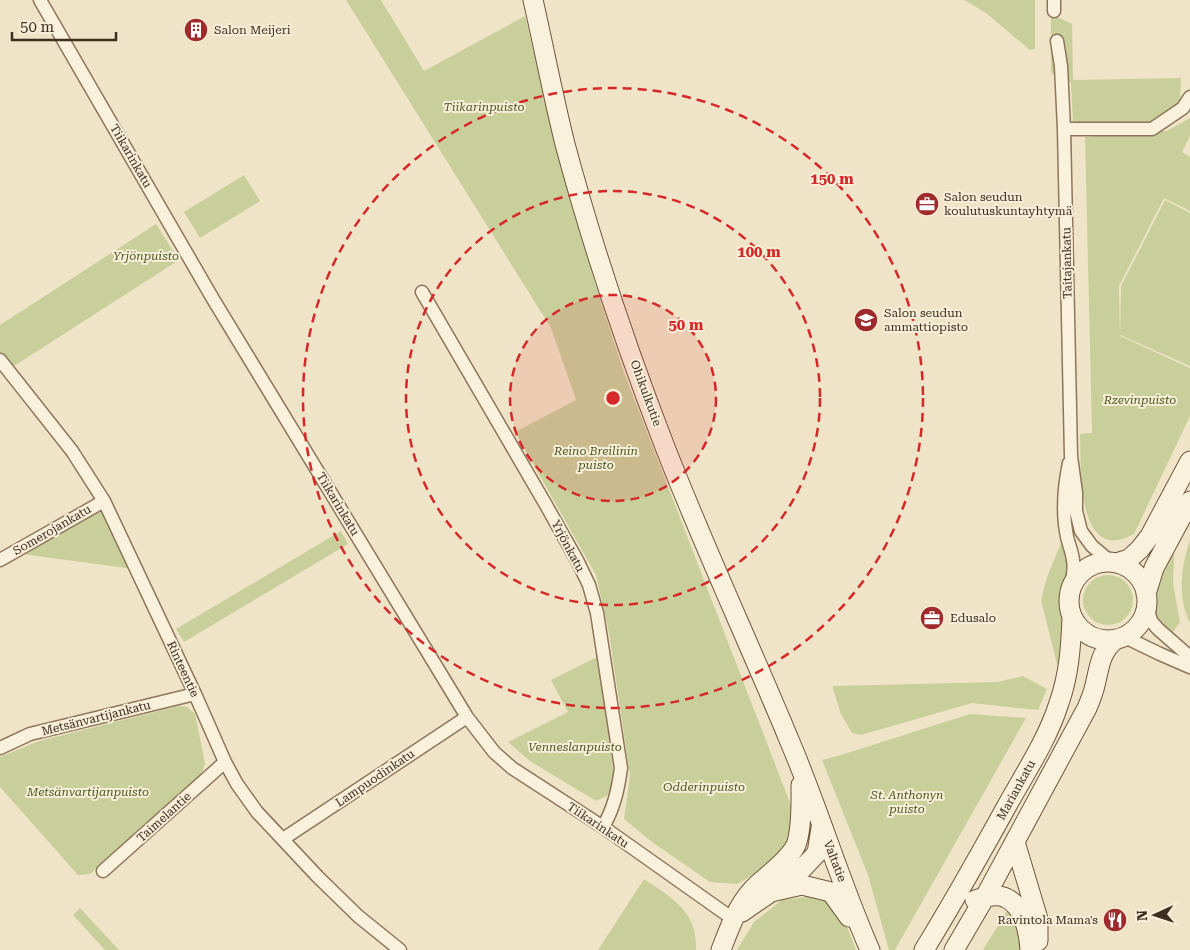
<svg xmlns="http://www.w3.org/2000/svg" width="1190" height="950" font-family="'Roboto Serif',serif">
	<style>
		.green { fill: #c9cf9b }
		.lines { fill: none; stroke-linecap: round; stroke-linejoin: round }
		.street-casing { stroke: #8d765c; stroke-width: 15 }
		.secondary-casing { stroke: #6f573f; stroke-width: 21 }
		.street { stroke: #faf1dc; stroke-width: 12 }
		.secondary { stroke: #faf1dc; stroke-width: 19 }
		.ring { fill: none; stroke: #d62828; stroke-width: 2.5; stroke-dasharray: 9 6 }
		.labels { text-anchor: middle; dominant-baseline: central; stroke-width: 4; stroke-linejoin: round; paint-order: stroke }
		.poi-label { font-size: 12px; fill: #3d2e20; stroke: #f7eed8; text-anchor: start }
		.park-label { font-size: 12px; font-style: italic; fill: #4d5a26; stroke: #f7eed8 }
		.street-label { font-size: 12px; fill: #3d2e20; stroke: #f7eed8 }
		.centre { fill: #d62828; stroke: #f7eed8; stroke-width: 2.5 }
		.ring-label { font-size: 15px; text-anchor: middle; font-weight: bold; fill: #d62828; stroke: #f7eed8; stroke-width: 4; stroke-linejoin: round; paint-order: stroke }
	</style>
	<rect width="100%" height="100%" fill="#f0e4c8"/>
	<path class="green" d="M346,0H381L424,71L525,16L556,145L595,283L623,370L792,808L789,841L764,869L737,884L710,882L652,842L624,819L630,775L609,633L596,575L515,432L576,400L551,328Z
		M964,0H1035V49L1030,50L986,13Z
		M1051,14L1072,24L1073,80L1181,78L1180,107L1152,125H1073L1071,83L1051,73Z
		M1190,118V136L1182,152L1190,157V211L1164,198L1119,286L1120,336L1190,368V416L1134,534C1076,566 1081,467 1080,434L1092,433L1085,137L1167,131Z
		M244,175L260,201L200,238L184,212Z
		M1165,200L1190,213V366L1120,335L1121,286Z
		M156,224L179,260L11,368L0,352V325Z
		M94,508L103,509L133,569L15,553Z
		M341,531L348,544L184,642L176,629Z
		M1190,540V623C1177,597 1181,567 1190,540Z
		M1061,543L1063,544L1070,570L1065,597L1067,629L1060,665L1057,664L1041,600L1047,577Z
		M1171,550L1174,555L1173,583L1180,622L1171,635C1167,631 1162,628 1159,624C1142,602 1162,572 1171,550Z
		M1083 600a25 25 0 1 1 50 0a25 25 0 1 1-50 0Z
		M599,656L614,777L610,794L596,801L530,761L508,742L568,712L551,680Z
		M1023,676L1047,689L1038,710L972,703L861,735L852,733L841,714L833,689V686L997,682Z
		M179,706L187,707L195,714L205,763L203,770L198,778L90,874L78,875L0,787V757L39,741Z
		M970,714L1026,718L895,950H889L868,875L822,760L841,755Z
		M644,879C672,898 698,912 696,950H598Z
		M815,896L839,906L856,950H737L754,922L782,900Z
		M80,908L119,950H105L73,915Z
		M1008,909L1020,929L1022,950H983Z"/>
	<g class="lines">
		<g class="street-casing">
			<path id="street" d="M40,0L213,299L467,717L494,752L512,768L603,827L733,919
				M1054,0V11
				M1057,41L1061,66L1064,129L1071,456L1076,493V511L1081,531L1092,546L1111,562
				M1064,129H1152L1183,108L1190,97
				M422,292L546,505L578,562L589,585L597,613L621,768C618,790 614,808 603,827
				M0,360L72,451L104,501L195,694L225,762L237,784L257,812L318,877L358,916L400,950
				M1069,463C1064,487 1062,513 1067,537C1069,545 1072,552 1073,560C1075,570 1072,580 1070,591
				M0,560L104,501
				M1147,605L1151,621L1158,629L1190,657
				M1122,637L1129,639L1160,654L1190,667
				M0,748L30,734L195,694
				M283,839L467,717
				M103,871L225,762"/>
		</g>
		<g class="secondary-casing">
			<path id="secondary" d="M533,0C544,48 553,96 565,144C592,245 627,349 665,447C704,547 749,643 790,742C819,810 840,882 870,950
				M1069 601a39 39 0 1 1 78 0a39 39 0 1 1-78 0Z
				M1116,563L1129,559L1140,549L1150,536L1190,461
				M1146,594L1154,568L1190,501
				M1015,842L1038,919V941
				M778,887L802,869L817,853L821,828
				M975,900C985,897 997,893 1006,898C1024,906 1029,933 1030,950
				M742,912L771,892L802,885L831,892L849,917
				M721,950C729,929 737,906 753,889C764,877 793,858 797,842C802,824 801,803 801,785
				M924,950C954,901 982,851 1009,802C1027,770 1048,738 1059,703C1069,675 1071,646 1072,617
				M954,950L985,897L1087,708C1091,699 1094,691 1096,681C1100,664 1101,651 1116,639"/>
		</g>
		<use href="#street" class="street"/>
		<use href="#secondary" class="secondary"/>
	</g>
	<circle cx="613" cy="398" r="103" fill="#d62828" fill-opacity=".12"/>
	<g class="ring">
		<circle cx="613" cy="398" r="103"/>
		<circle cx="613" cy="398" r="207"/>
		<circle cx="613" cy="398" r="310"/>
	</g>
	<defs>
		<g id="building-disc" transform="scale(1.25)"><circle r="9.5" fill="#9e2a2b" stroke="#f7eed8"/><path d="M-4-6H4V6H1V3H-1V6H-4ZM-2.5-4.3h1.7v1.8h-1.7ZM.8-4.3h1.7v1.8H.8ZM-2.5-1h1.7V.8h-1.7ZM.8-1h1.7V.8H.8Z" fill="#fff"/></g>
		<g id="office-disc" transform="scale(1.25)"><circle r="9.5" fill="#9e2a2b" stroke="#f7eed8"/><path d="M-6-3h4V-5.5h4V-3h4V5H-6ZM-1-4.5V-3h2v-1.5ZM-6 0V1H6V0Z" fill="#fff"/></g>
		<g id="school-disc" transform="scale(1.25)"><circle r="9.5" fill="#9e2a2b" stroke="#f7eed8"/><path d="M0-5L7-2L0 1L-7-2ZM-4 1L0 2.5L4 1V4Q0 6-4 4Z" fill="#fff"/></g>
		<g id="restaurant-disc" transform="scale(1.25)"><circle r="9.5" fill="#9e2a2b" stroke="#f7eed8"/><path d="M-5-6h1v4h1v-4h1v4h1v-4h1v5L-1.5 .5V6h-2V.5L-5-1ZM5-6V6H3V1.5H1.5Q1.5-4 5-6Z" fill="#fff"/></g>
	</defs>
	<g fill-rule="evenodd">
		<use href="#building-disc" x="196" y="30"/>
		<use href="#office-disc" x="927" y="204"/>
		<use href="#school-disc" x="866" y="320"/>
		<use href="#office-disc" x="932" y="618"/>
		<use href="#restaurant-disc" x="1115" y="920"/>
	</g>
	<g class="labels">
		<g class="poi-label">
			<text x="214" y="30">Salon Meijeri</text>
			<text x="944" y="197">Salon seudun<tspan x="944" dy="14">koulutuskuntayhtymä</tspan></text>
			<text x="884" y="313">Salon seudun<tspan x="884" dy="14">ammattiopisto</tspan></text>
			<text x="950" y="618">Edusalo</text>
			<text x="1098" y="920" text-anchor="end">Ravintola Mama's</text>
		</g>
		<g class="park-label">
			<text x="484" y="107">Tiikarinpuisto</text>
			<text x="146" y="256">Yrjönpuisto</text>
			<text x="1140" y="400">Rzevinpuisto</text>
			<text x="596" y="451">Reino Breilinin<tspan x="596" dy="14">puisto</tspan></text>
			<text x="575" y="747">Venneslanpuisto</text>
			<text x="704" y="787">Odderinpuisto</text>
			<text x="88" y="792">Metsänvartijanpuisto</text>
			<text x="907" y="795">St. Anthonyn<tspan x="907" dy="14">puisto</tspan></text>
		</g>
		<g class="street-label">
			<text transform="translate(131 156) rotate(60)">Tiikarinkatu</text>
			<text transform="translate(1067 263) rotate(-91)">Taitajankatu</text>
			<text transform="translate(646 393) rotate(70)">Ohikulkutie</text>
			<text transform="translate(338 504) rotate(59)">Tiikarinkatu</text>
			<text transform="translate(52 530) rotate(-30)">Somerojankatu</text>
			<text transform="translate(568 546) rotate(62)">Yrjönkatu</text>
			<text transform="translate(183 669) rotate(65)">Rinteentie</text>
			<text transform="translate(96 718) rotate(-14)">Metsänvartijankatu</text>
			<text transform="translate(375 778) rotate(-34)">Lampuodinkatu</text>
			<text transform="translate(1016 790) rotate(-61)">Mariankatu</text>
			<text transform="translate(164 817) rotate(-42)">Taimelantie</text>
			<text transform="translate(598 825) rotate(34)">Tiikarinkatu</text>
			<text transform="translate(835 861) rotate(69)">Valtatie</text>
		</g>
	</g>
	<circle cx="613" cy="398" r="8" class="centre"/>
	<g class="ring-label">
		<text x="832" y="184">150 m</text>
		<text x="759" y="257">100 m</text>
		<text x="686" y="330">50 m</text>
	</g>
	<g transform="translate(1155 915) rotate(267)" stroke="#f7eed8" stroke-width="4" paint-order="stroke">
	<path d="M0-4L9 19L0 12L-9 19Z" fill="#3d2e20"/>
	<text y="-8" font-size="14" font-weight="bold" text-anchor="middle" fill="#3d2e20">N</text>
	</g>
	<path d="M12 32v8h104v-8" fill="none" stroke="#3d2e20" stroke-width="2.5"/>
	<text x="20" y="32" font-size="15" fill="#3d2e20" stroke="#f7eed8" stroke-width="4" paint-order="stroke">50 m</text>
</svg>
